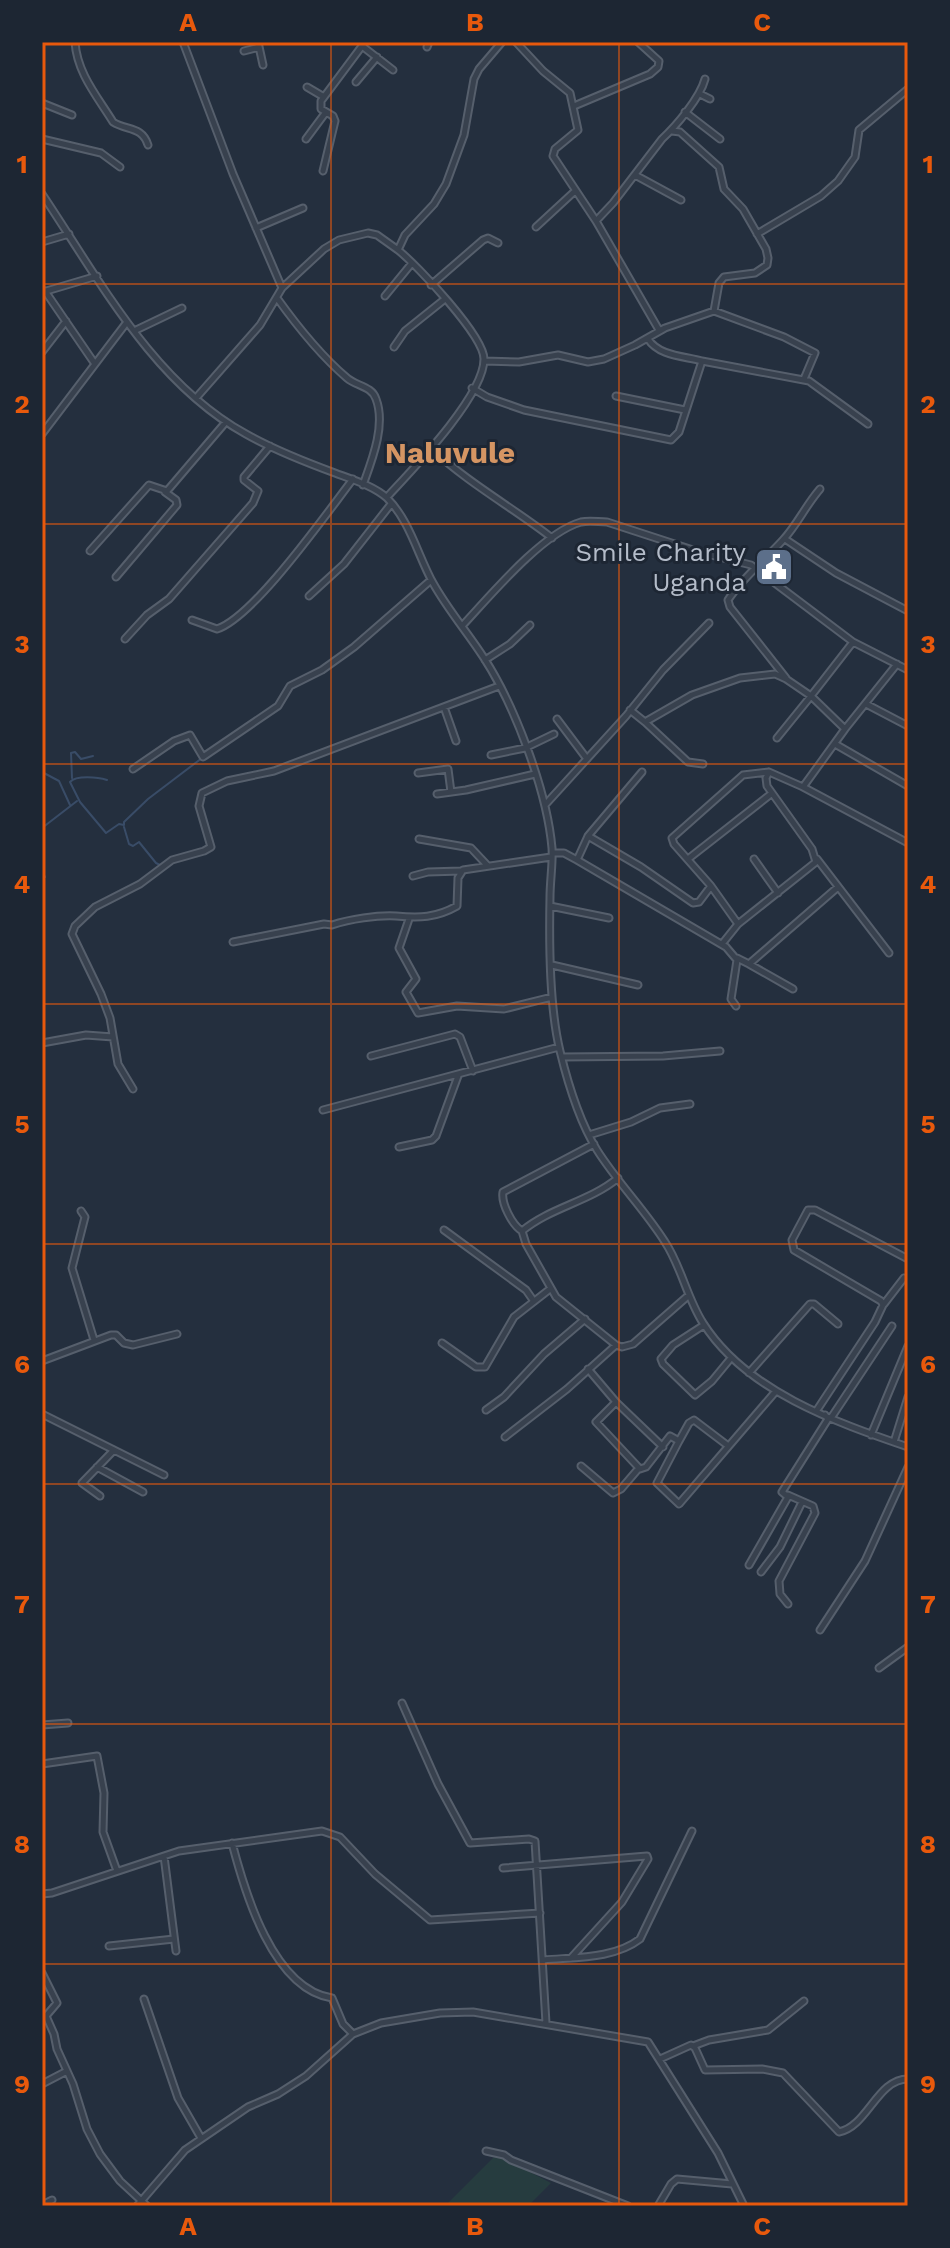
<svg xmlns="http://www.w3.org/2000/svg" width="950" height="2248" font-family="'Work Sans',sans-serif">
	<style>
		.green { fill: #263c3f }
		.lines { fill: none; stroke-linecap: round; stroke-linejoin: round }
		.stream { stroke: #394c67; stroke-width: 2 }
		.minor-casing { stroke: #565f6c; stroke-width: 9 }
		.minor { stroke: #38414e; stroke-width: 5 }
		.grid { fill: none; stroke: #e8590c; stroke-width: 2; stroke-opacity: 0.55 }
		.labels { text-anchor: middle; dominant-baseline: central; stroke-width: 6; stroke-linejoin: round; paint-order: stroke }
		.poi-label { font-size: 26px; fill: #b4bcc9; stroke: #1d2633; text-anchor: end }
		.quarter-label { font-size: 30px; font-weight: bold; fill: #d59563; stroke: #1d2633 }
		.neatline { fill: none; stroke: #e8590c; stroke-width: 3 }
		.grid-label { font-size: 26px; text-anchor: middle; font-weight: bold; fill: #e8590c }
	</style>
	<rect width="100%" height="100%" fill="#242f3e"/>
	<path class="green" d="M494,2157L505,2159L551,2183L528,2206H445Z"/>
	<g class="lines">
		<path class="stream" d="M42,772L59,781L70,805
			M72,778L71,753L75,752L81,759L93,756
			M107,780C98,777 76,775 70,782L80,802L106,833L119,824L124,825V822L148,799L202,758
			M124,827L129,844L133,846L139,842L156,863L160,865
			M42,828L77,801
			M42,831V838
			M42,871L45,877"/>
		<g class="minor-casing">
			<path id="minor" d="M75,42C77,73 97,96 113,122C127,131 142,126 148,145
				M183,42L233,174L282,288
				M258,42L263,65
				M516,42L543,71L570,93L578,130L555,149L553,156L596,221L659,330
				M362,46L393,70
				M427,47L429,42
				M244,51L259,47
				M356,82L377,57
				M307,87L324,97
				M700,94L710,99
				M42,103L72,115
				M574,106L650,74L658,67L659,61L638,42
				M685,112L720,139
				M42,139L101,153L120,167
				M306,139L326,112
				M323,171L335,121L333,116L321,109V101L365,42
				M635,175L681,200
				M42,194C99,279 153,383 246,434C274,450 305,462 335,473C351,479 374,486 387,498C410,521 418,556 433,583C448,610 468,633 484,658C515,706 547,791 552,848C553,863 550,881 550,897C549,943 549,1006 560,1051C568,1084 579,1121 597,1150C617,1182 645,1210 665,1242C681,1266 687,1298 703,1323C746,1391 835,1422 908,1447
				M596,221L613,203L662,139C676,126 700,98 705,79
				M536,227L575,191
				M256,228L303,208
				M757,234L821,196L838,181L855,157L859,130L908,89
				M42,242L69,234
				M431,285L483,240L488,238L498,243
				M45,291L95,364
				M43,292L97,276
				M385,296L412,263
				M277,298C297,326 320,355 347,378C356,386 372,386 376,399C386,425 372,460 363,485
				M714,311L784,337L815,353L804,379
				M134,331L182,308
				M648,339C659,356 683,356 702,361
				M394,347L405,331L445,299
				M42,352L66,321
				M484,361L519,362L558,355L588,362L604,359L635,345L665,328L714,311L719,283L724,277L755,273L767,265L768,258L766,249L743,209L724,189L719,167L680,132L672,131
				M472,388L487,397L524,410L671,440L679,432L702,361L809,381L868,424
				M616,396L685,410
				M196,398L260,325L282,288L324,249L339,240L368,233L377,235L398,250
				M42,434L127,322
				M432,449C468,483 512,507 552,538
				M387,497C412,470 484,396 484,359C484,336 417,265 398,250L405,235L434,204L446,184L464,135L474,79L479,69L502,42
				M785,539L836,573L908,611
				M90,551L149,485L167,491L225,423
				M116,577L177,505L176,500L165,492
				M309,596L344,564L391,504
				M192,620L217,629C254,617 326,514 353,479
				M462,626C490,596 542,533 581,522C590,520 598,522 607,522L699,552L751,565L853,642L908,670
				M125,639L147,615L169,599L253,503L258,491L244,480V477L270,446
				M485,660L510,644L530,625
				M897,664L845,729L803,787L908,843
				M786,678L730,607L728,600C743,577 765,560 783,540C797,525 806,505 820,489
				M866,704L908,726
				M444,707L456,741
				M630,710L645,722L692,695L740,678L775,674L786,679L811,696L853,642
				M557,719L587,759
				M645,722L688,762L703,764
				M777,738L811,696L845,729
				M835,744L908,786
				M491,755L525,748L554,734
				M133,769L174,741L190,735L203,757L278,706L290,686L322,670L354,647L431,580
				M418,773L448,769L451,792
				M437,794L466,790L535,774
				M545,805L626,716L663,670L709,623
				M588,836L642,772
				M419,839L471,848L487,865
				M553,853H564L577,860L726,947L737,960L731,999L736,1006
				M688,859L771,794
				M754,859L778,893
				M817,859L889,953
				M577,860L588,836L641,867L693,903L699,902L711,886
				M413,876L428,872L461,871
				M550,906L609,918
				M409,919L399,948L416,979L406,992L418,1013L457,1006L504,1009L552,997
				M738,924L711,886L674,844L672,838L743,775L769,772L803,787
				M233,942L324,924L332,925C350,919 377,915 396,916C419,918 436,918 457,906L458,878L463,870L551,857
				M722,944L738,924L816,862L812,849L767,786L766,778L769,772
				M737,958L749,964L838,887
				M749,964L793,989
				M552,965L638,985
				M42,1043L86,1035L113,1037
				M371,1056L455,1034L460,1037L473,1071
				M562,1057L663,1056L720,1051
				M133,1089L118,1064L110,1018L101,994L72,934L75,926L95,907L140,884L172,860L204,851L211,847L199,806L202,793L227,781L274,771L499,686
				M323,1110L559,1047
				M589,1135L631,1122L660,1108L690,1104
				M399,1147L432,1140L436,1136L458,1076
				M618,1178C589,1202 551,1207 522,1231L526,1244L556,1297L616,1345L622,1347L633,1344L689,1295
				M81,1211L85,1217L72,1268L94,1340
				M444,1230L526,1290L533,1300
				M522,1231C512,1225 501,1203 503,1192L594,1144
				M884,1304L904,1278
				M704,1325L673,1345L661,1359L663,1364L695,1395L712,1381L731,1358
				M442,1343L476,1367H485L514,1317L550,1289
				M42,1361L111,1335H116L124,1343L133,1345L177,1334
				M588,1369L616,1402L596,1422L640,1469L646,1467L670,1436L679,1441L689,1423L694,1420L727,1445
				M749,1373L810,1304H814L838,1324
				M616,1402L663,1447
				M486,1410L504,1397L544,1354L585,1319
				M817,1410L875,1322L883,1305L881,1301L794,1250L792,1240L808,1210H815L908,1259
				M42,1414L164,1475
				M831,1418L892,1326
				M871,1435L908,1346
				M505,1437L567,1389L616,1345
				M679,1441L657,1483L679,1504L776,1391
				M894,1442L908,1397
				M581,1466L613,1493L621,1489L639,1468
				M97,1467L143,1492
				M100,1496L82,1483L114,1450
				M749,1565L788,1497L782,1492L828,1419L825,1415
				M761,1572L780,1547L802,1502
				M788,1604L780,1594L779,1581L815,1513L813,1506L788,1495
				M820,1630L865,1561L908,1467
				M879,1668L908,1647
				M402,1703L438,1784L470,1843L529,1839L535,1841L546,2023
				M42,1725L68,1723
				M42,1764L97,1756L104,1793L103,1832L117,1871
				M232,1843C245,1893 273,1989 332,1998L343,2024L353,2034
				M164,1856L176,1951
				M503,1868L647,1856L648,1859L622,1902L571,1958
				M42,1894L52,1893L179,1851L322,1831L340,1837L375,1874L430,1920L540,1913
				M109,1946L174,1939
				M544,1960C575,1957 614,1959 640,1939L692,1831
				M42,1973L57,2003L46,2016L54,2034L57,2049L73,2084L87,2129L100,2154L120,2181L147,2206
				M144,1999L178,2098L201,2138
				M693,2046L709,2040L768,2030L804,2001
				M660,2059L691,2045L695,2048L705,2070L762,2069L783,2073L839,2132C868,2126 877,2079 908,2079
				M42,2084L67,2071
				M486,2151L504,2155L511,2160L628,2206
				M42,2205L52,2200
				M137,2206L185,2150L248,2107L278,2094L306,2076L353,2034L381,2023L440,2013L473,2012L648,2042L718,2153L744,2206
				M658,2206L671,2184L677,2179L732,2184"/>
		</g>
		<use href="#minor" class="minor"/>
	</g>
	<path class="grid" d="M331,42V2206M619,42V2206M42,284H908M42,524H908M42,764H908M42,1004H908M42,1244H908M42,1484H908M42,1724H908M42,1964H908"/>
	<defs>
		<g id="civic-square" transform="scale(2)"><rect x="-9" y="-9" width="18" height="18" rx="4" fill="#5c6f8a" stroke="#1d2633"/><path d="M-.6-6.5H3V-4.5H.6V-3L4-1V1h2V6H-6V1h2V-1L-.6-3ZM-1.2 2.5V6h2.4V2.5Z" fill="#fff"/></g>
	</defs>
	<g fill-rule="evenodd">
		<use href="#civic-square" x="774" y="567"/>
	</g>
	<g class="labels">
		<g class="poi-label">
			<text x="746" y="552">Smile Charity<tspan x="746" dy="30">Uganda</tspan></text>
		</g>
		<g class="quarter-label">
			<text x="450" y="452">Naluvule</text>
		</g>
	</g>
	<rect width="950" height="2248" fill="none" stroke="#1d2633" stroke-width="88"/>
	<rect x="44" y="44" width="862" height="2160" class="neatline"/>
	<g class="grid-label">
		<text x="188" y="31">A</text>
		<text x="475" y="31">B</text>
		<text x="762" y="31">C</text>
		<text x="22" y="173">1</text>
		<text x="928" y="173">1</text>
		<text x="22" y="413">2</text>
		<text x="928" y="413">2</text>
		<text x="22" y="653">3</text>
		<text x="928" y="653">3</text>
		<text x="22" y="893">4</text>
		<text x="928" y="893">4</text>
		<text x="22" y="1133">5</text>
		<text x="928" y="1133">5</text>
		<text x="22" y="1373">6</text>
		<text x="928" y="1373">6</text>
		<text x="22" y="1613">7</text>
		<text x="928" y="1613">7</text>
		<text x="22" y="1853">8</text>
		<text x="928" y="1853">8</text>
		<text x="22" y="2093">9</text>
		<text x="928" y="2093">9</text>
		<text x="188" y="2235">A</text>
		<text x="475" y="2235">B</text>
		<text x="762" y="2235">C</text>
	</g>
</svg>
